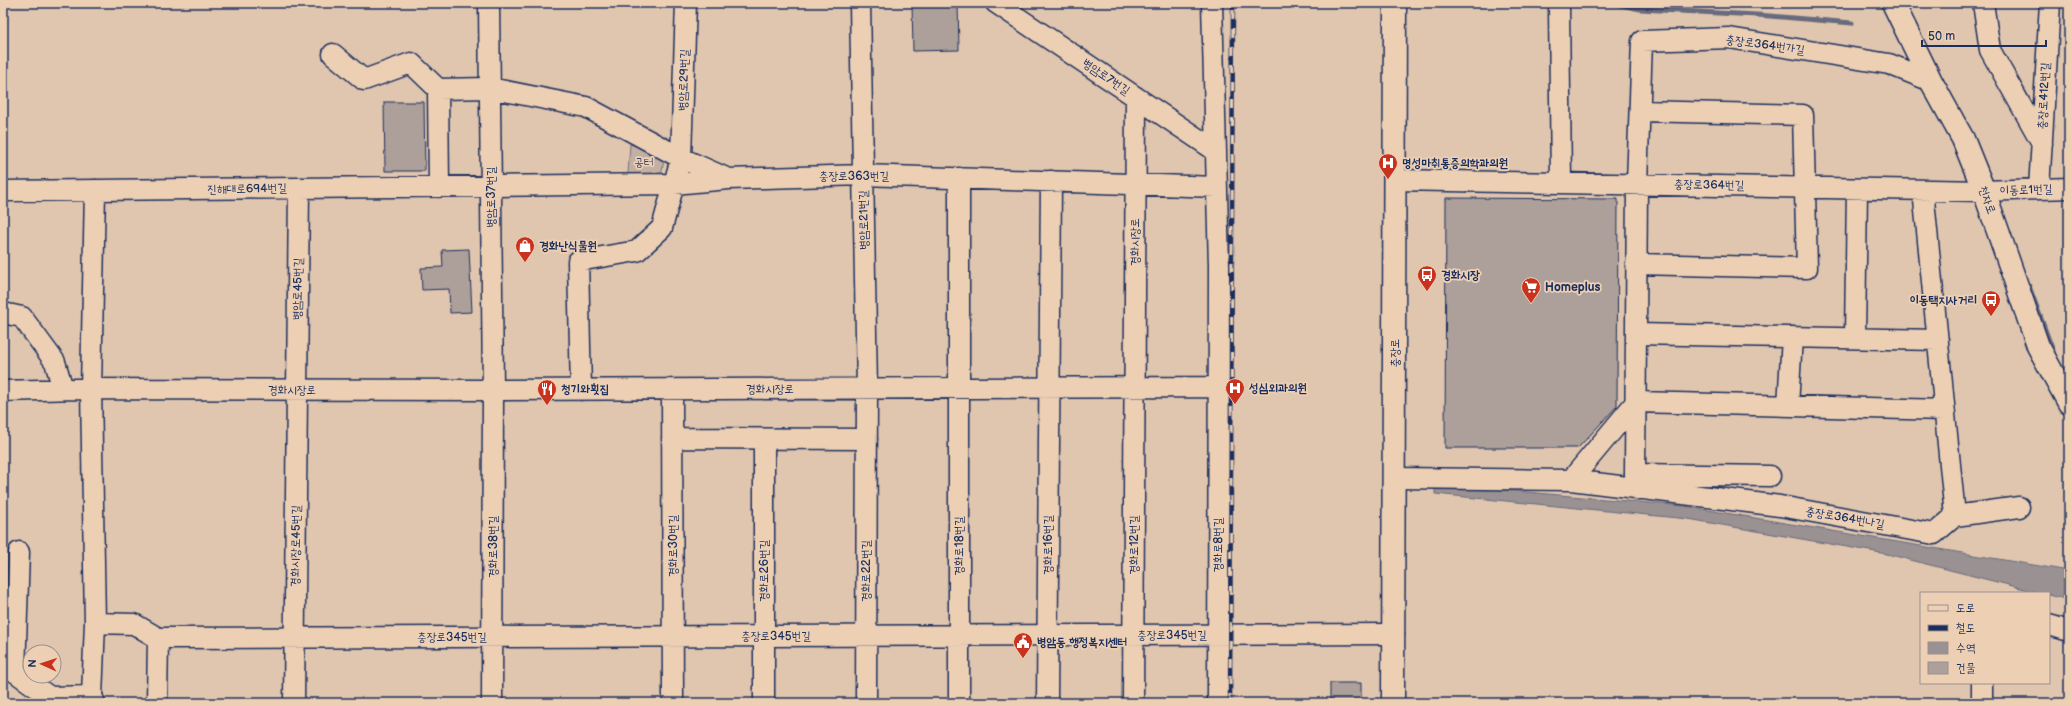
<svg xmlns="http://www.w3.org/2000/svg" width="2072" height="706" font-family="'Balsamiq Sans','Poor Story',sans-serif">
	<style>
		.green { fill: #c3b0a3; stroke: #6f7080 }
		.water { fill: #9a9192; stroke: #676a7d }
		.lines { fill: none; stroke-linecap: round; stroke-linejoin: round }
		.stream { stroke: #676a7d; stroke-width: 5 }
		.building { fill: #ad9f99; stroke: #1b2f5e }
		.minor-casing { stroke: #1b2f5e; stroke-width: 23 }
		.major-casing { stroke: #1b2f5e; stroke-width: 25 }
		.minor { stroke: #edd0b4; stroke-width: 20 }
		.major { stroke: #edd0b4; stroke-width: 22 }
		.rail-casing { stroke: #1b2f5e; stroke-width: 4.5 }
		.rail { stroke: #edd0b4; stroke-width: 3; stroke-dasharray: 9; stroke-linecap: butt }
		.labels { text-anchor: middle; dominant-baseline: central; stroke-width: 3.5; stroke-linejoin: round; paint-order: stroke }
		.street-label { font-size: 12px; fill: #1b2f5e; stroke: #edd0b4 }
		.park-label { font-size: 12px; fill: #344268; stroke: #edd0b4 }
		.poi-label { font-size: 12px; font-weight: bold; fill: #1b2f5e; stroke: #edd0b4; text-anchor: start }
	</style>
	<rect width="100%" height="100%" fill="#e0c6af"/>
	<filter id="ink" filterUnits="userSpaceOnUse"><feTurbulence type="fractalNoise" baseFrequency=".025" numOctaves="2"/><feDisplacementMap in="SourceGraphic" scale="8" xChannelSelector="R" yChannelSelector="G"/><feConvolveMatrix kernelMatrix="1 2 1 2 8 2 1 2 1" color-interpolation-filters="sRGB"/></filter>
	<g filter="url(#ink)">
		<path class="green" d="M630,144L665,155L661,176L628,174Z"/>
		<path class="water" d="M1435,484L1684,506L2069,571V600L2049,595V593H2040L1887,554L1688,519L1435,494Z"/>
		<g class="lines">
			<path class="stream" d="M1612,3L1640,9L1757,15L1852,23
				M2029,286L2053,351"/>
		</g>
		<path class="building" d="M912,3H958L959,50L913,51Z
			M384,102H424L425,171H385Z
			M1446,198L1618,199L1617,406L1578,448H1445Z
			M469,249L472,312L450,313L449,289L422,290L421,268L443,267L442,250Z
			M1330,683H1361V703H1330Z"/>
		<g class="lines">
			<g class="minor-casing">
				<path id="minor" d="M489,3L493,390L492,703
					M860,3L867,389L866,703
					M996,3L1216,151
					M1212,3L1219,266L1218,703
					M1983,3L1990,50L2042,143
					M1559,8L1561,183
					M333,54L364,80L411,63L438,89L490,88L586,107L681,158L726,178
					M438,89L439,187
					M959,178V703
					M1395,180L1984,191L2069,188
					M2039,189L2050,3
					M95,190L91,389L95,623L134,624L158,638L1394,634
					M3,191L674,184L728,179L863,175L1217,187
					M1636,264L1807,268L1803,115L1640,111
					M3,313L22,317L55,362L63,389
					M1636,334L1938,340
					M1855,338L1857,189
					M581,390L578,261L637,251L662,228L681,158L686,3
					M672,390L673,703
					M3,391L76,389L493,390L1218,387
					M1788,406L1792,337
					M672,438L867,439
					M764,439V703
					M1635,474L1770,476
					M1394,478L1571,480L1780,506L1934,534L1955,516L1923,190
					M1571,480L1636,402L1944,410
					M1637,489L1635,474L1637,184L1642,41L1729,38L1889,64L1931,81
					M1955,516L2019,507
					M19,552L15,672L50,697L92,696
					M2049,625L2069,631
					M1982,683V703
					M95,703L92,696L95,623
					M157,703L158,638
					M294,703L299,188
					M1047,703L1051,181
					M1133,703L1136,97"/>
			</g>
			<g class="major-casing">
				<path id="major" d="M1893,3L1931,81L1963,139L1984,191L2038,346L2069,403
					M1393,703L1395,3"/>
			</g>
			<use href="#minor" class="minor"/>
			<use href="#major" class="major"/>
			<g class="rail-casing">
				<path id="rail" d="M1230,703L1233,3"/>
			</g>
			<use href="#rail" class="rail"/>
		</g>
	</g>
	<defs>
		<g id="hospital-pin" transform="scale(1)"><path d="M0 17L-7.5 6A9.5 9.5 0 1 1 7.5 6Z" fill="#c8321e" stroke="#edd0b4"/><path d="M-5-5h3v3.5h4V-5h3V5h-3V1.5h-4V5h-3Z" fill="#fff"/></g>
		<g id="shop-pin" transform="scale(1)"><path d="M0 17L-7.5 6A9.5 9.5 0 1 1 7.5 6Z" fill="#c8321e" stroke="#edd0b4"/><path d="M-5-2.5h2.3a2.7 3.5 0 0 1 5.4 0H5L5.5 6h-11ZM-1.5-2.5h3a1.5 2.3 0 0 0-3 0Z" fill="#fff"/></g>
		<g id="bus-pin" transform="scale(1)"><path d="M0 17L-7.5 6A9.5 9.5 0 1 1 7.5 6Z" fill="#c8321e" stroke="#edd0b4"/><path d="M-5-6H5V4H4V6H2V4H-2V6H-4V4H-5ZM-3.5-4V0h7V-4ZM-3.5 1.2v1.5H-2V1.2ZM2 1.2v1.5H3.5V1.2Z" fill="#fff"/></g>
		<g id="supermarket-pin" transform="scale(1)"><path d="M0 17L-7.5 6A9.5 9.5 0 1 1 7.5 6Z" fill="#c8321e" stroke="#edd0b4"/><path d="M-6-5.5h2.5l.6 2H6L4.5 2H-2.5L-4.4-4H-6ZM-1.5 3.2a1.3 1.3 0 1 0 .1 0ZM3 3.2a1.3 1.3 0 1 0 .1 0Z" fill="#fff"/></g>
		<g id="restaurant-pin" transform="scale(1)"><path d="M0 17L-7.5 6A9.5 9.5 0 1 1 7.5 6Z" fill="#c8321e" stroke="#edd0b4"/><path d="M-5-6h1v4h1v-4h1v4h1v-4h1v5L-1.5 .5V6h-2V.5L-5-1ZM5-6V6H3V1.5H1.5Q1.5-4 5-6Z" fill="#fff"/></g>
		<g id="civic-pin" transform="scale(1)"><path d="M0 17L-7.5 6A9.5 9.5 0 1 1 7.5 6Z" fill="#c8321e" stroke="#edd0b4"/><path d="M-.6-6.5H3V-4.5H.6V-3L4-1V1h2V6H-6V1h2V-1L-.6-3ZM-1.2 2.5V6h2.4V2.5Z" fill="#fff"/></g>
	</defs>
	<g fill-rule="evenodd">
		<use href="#hospital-pin" x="1388" y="163"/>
		<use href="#shop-pin" x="525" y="246"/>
		<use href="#bus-pin" x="1427" y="275"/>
		<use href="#supermarket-pin" x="1531" y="287"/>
		<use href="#bus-pin" x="1991" y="300"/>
		<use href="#hospital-pin" x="1235" y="388"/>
		<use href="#restaurant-pin" x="547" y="389"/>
		<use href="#civic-pin" x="1023" y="642"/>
	</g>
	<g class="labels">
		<g class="street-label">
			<text transform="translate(1765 45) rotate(8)">충장로364번가길</text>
			<text transform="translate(1106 77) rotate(34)">병암로7번길</text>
			<text transform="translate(684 80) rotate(-88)">병암로29번길</text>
			<text transform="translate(2044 96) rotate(-87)">충장로412번길</text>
			<text x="854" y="176">충장로363번길</text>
			<text transform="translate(1709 185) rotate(1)">충장로364번길</text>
			<text transform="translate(247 189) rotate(-1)">진해대로694번길</text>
			<text transform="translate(2026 190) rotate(-2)">이동로1번길</text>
			<text transform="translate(491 197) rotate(-90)">병암로37번길</text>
			<text transform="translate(1987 200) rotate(70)">천자로</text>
			<text transform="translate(864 220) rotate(-91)">병암로21번길</text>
			<text transform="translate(1135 242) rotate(-90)">경화시장로</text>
			<text transform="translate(298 289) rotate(-89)">병암로45번길</text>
			<text transform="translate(1395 353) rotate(-90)">충장로</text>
			<text x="770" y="389">경화시장로</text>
			<text x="292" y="390">경화시장로</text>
			<text transform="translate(1845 518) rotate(10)">충장로364번나길</text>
			<text transform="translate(1048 545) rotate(-90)">경화로16번길</text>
			<text transform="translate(1134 545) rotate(-90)">경화로12번길</text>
			<text transform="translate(1218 545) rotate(-90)">경화로8번길</text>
			<text transform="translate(296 546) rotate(-89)">경화시장로45번길</text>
			<text transform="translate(673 546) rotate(-90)">경화로30번길</text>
			<text transform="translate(959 546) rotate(-90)">경화로18번길</text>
			<text transform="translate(493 547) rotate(-90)">경화로38번길</text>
			<text transform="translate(764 571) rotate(-90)">경화로26번길</text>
			<text transform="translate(866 571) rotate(-90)">경화로22번길</text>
			<text x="1172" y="635">충장로345번길</text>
			<text x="776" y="636">충장로345번길</text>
			<text x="452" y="637">충장로345번길</text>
		</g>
		<g class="park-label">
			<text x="644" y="162">공터</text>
		</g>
		<g class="poi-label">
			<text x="1402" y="163">명성마취통증의학과의원</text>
			<text x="539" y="246">경화난식물원</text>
			<text x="1441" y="275">경화시장</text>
			<text x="1545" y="287">Homeplus</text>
			<text x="1977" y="300" text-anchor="end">이동택지사거리</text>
			<text x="1249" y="388">성심외과의원</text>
			<text x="561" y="389">청기와횟집</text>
			<text x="1037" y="642">병암동 행정복지센터</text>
		</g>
	</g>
	<rect width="2072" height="706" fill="none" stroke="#edd0b4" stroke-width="16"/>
	<rect x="8" y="8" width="2056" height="690" fill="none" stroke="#1b2f5e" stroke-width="1.5" filter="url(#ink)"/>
	<rect x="1920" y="592" width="130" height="92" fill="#edd0b4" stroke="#999092"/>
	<rect x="1928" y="605" width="20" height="6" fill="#edd0b4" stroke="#999092"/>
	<text x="1956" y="612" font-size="12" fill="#1b2f5e">도로</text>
	<rect x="1928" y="625" width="20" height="6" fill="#1b2f5e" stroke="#999092"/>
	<text x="1956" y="632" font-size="12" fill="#1b2f5e">철도</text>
	<rect x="1928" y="642" width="20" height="12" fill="#9a9192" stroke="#999092"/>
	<text x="1956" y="652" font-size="12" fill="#1b2f5e">수역</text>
	<rect x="1928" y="662" width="20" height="12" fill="#ad9f99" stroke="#999092"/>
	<text x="1956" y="672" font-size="12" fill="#1b2f5e">건물</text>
	<g transform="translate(42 664) rotate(273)"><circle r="19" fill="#edd0b4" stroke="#999092"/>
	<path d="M0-3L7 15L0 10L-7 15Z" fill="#c8321e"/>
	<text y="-6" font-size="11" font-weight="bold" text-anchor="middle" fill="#1b2f5e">N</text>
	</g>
	<path d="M1922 40v6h124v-6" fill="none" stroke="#1b2f5e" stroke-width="2"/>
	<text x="1928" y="40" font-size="12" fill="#1b2f5e" stroke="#edd0b4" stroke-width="3" paint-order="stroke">50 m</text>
</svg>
